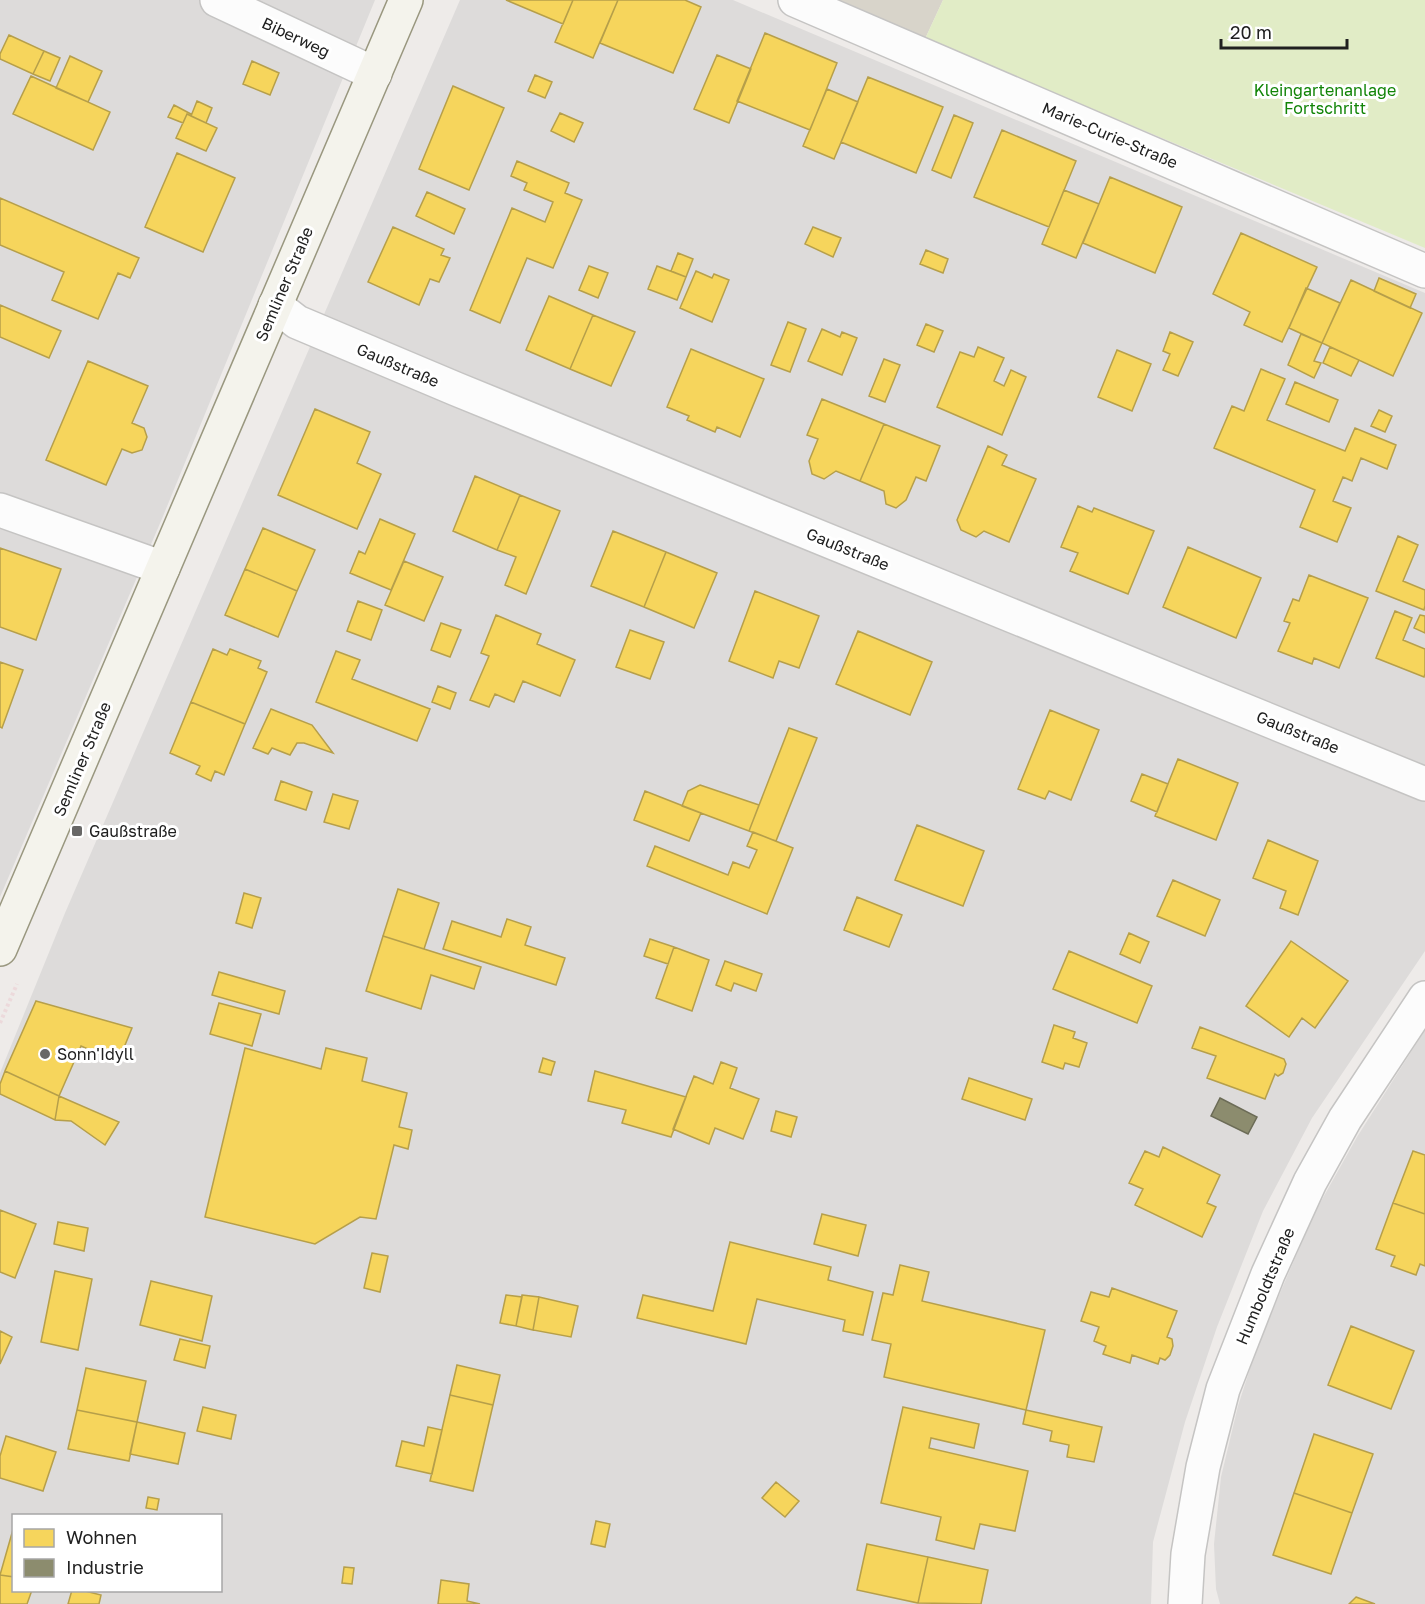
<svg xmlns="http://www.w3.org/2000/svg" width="1425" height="1604" font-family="'Golos Text',sans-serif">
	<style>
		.residential { fill: #dddbda; fill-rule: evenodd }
		.construction { fill: #d8d4ca }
		.grass { fill: #e1ecc6 }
		.homes { fill: #f6d55c; stroke: #b69f4a; stroke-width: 1.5 }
		.industry { fill: #8c8c6e; stroke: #6c6c57; stroke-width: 1.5 }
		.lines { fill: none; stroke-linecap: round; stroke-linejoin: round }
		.street-casing { stroke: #c5c4c3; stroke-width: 36 }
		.secondary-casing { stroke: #99977f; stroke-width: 36 }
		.path { stroke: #ecd9db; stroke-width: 4; stroke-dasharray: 3 3; stroke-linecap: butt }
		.street { stroke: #fcfcfc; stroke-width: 33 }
		.secondary { stroke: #f4f3ec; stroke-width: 33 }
		.poi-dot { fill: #686766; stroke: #fff; stroke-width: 2 }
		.labels { text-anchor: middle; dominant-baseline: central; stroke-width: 6; stroke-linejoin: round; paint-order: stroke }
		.street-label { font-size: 16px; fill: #202020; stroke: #fff }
		.park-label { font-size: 16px; fill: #118407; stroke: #fff }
		.poi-label { font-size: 16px; fill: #202020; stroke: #fff; text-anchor: start }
	</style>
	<rect width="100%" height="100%" fill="#eeebe9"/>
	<path class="residential" d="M0,0H375L161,521L0,897Z
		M460,0H733L1425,293V951L1312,1118L1263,1211L1217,1327L1185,1422L1153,1542L1151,1604H0V1073L65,913ZM14,1516H220V1590H14Z
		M1425,1030V1604H1220L1216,1589L1214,1544L1221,1477L1238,1406L1258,1344L1315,1212L1357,1137Z"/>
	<path class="construction" d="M833,0H943L925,39Z"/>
	<path class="grass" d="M943,0H1425V248L925,39Z"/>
	<path class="homes" d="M506,0H573L563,24Z
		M573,0H618L593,58L555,42Z
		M618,0H685L701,7L673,73L600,43Z
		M765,33L837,63L810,130L737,101Z
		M9,35L44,51L33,74L0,59V54Z
		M44,51L60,58L50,81L33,74Z
		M717,55L751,69L729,123L694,109Z
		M70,56L102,71L88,102L56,88Z
		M252,61L279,73L270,95L243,84Z
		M535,75L552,82L545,98L528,91Z
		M31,76L110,112L93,150L13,114Z
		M868,77L943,107L916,173L841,142Z
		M453,86L504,108L469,190L419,169Z
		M827,89L858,102L834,159L803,146Z
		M197,101L212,108L206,123L191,116Z
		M174,105L191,114V116L187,114L183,123L168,117Z
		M560,113L583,123L574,142L551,131Z
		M187,114L217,128L206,151L176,138Z
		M954,115L973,123L951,178L932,170Z
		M1002,130L1076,161L1049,227L974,197Z
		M177,153L235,178L203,252L145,227Z
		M517,161L569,183L565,193L582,200L553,268L527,258L500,323L470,310L512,208L545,222L553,202L524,190L527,183L511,176Z
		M1110,177L1182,207L1155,273L1083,243Z
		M1064,190L1099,204L1076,258L1042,244Z
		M427,192L465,209L454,234L416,216Z
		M0,198L139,258L130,278L118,273L98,319L52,300L64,272L0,245Z
		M393,227L444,249L441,255L450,258L439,282L430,279L419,305L368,282Z
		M813,227L841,238L833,257L805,244Z
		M1241,233L1317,267L1282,342L1244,325L1250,312L1213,294Z
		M926,250L948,259L943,273L920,264Z
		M678,253L693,259L686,277L671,271Z
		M589,266L608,273L598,298L579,290Z
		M657,266L686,277L677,300L648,289Z
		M696,271L712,278L714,274L729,280L712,322L680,308Z
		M1379,278L1416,294L1410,308L1374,291Z
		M1351,280L1422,313L1393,376L1322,343Z
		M1306,288L1340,303L1322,343L1289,328Z
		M549,296L593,315L570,369L526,350Z
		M0,305L61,331L49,358L0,337Z
		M593,315L635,332L611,386L570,369Z
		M788,322L806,329L790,372L771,365Z
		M926,324L943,331L934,352L917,345Z
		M822,329L840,337L842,332L857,338L842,375L808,361Z
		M1170,332L1193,342L1178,376L1163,370L1170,354L1163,351Z
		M1301,334L1322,343L1314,361L1321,363L1314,378L1288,365Z
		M978,347L1004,358L994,381L1004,386L1011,370L1026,377L1002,435L937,407L960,352L974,357Z
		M1330,347L1359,360L1351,376L1323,363Z
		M691,349L764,379L740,437L717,427L715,432L687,420L689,416L667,407Z
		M1117,350L1151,364L1132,411L1098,397Z
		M884,359L900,365L885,402L869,396Z
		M88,361L148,386L132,423L144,428L147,437L142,450L132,453L122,449L106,485L46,460Z
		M1261,369L1285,379L1267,420L1345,451L1355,428L1396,445L1387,469L1361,458L1352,481L1343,477L1333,501L1351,508L1337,542L1300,527L1315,490L1214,448L1232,406L1244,411Z
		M1295,382L1338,400L1329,422L1286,404Z
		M822,399L884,424L860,481L836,471L824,479L812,474L809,461L818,439L807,435Z
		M315,409L370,432L357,463L381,474L357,529L278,495Z
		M1379,410L1392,416L1385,432L1371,426Z
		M884,424L940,446L926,481L916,477L906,500L896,508L886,504L884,491L860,481Z
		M988,446L1007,455L1002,465L1036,479L1009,542L984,531L976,537L961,530L957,520Z
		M475,476L520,495L497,550L453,531Z
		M520,495L560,511L526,594L505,585L516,557L497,550Z
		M1078,506L1092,512L1094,508L1154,531L1128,594L1070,571L1078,553L1061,547Z
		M380,519L415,534L391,590L350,573L359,551L365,554Z
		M263,528L315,550L297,591L245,569Z
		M613,531L666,552L644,607L591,586Z
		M1398,536L1418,545L1403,581L1425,590V606L1424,610L1376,591Z
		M1188,547L1261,578L1236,638L1163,607Z
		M0,548L61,569L36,640L0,627Z
		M666,552L717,573L694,628L644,607Z
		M404,561L443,577L424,621L385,605Z
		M245,569L297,591L278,637L225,615Z
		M1309,575L1368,598L1339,668L1314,658L1312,664L1278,651L1290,623L1284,621L1293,599L1299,601Z
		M755,591L819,616L799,668L779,661L773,678L729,661Z
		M358,601L382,610L371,640L347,631Z
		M1395,611L1412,618L1403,640L1425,649V674L1424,677L1376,658Z
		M496,615L541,634L537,644L575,660L560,696L523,681L514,702L495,694L489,707L470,700L489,656L481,653Z
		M1420,615L1425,616V633L1414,628Z
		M441,623L461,630L450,657L431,650Z
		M630,630L664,642L650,679L616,667Z
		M858,631L932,662L910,715L836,684Z
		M213,649L227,655L230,649L261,661L258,668L267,672L245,724L191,702Z
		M336,651L360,660L352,679L430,709L417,741L316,702Z
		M0,662L23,670L2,728L0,727Z
		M438,686L456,693L450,709L432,702Z
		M191,702L245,724L224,775L215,771L211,781L196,774L200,766L170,753Z
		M271,709L312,725L333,753L304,743H297L290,755L272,748L268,754L253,748Z
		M1050,710L1099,730L1071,800L1049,791L1045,799L1018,789Z
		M789,728L817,738L776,841L749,831Z
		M1178,759L1238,783L1216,840L1155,816Z
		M1142,774L1168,784L1157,812L1131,801Z
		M281,781L312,792L306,810L275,800Z
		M700,785L759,805L749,831L682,806L688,791Z
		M645,791L701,813L689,841L634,820Z
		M333,794L358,801L349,829L324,822Z
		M917,825L984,851L963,906L895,880Z
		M753,832L793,848L767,914L647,866L655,846L728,875L733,862L749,868L757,850L747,846Z
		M1268,840L1318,861L1298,915L1280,908L1286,891L1253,878Z
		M1173,880L1220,900L1205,936L1157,916Z
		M398,889L439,903L424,949L383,936Z
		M244,893L261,898L252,928L236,923Z
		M857,897L902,915L889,947L844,930Z
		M507,919L531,927L525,945L565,958L556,985L443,949L452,921L501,937Z
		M1129,933L1149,942L1140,963L1120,954Z
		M383,936L481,967L474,989L431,975L421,1009L366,991Z
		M650,939L674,947L668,964L644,956Z
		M1291,941L1348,981L1315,1028L1302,1018L1289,1037L1246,1006Z
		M674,947L709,960L692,1011L656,998Z
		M1069,951L1152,986L1137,1023L1053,989Z
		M725,961L762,974L756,991L734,983L731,991L716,985Z
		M219,972L285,991L279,1014L212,995Z
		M36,1001L132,1028L118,1062L81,1046L59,1096L5,1071Z
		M219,1003L261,1014L252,1046L210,1034Z
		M1054,1025L1075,1032L1073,1038L1087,1043L1079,1067L1065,1063L1063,1069L1042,1062Z
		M1200,1027L1284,1059L1286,1064L1283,1073L1278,1076L1275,1074L1265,1099L1207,1078L1216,1056L1192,1048Z
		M245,1048L321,1069L326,1048L367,1058L362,1081L407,1093L399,1127L412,1130L408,1149L394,1145L376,1219L360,1217L315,1244L205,1217Z
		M543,1058L555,1062L551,1075L539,1072Z
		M721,1062L737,1068L730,1088L759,1099L743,1139L715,1128L709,1144L673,1129L694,1076L713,1084Z
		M5,1071L59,1096L55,1120L0,1094V1084Z
		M595,1071L686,1097L671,1137L622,1123L626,1110L588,1101Z
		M969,1078L1032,1099L1025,1120L962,1099Z
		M59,1096L119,1122L105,1145L71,1121L55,1120Z
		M776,1111L797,1117L791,1137L771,1131Z
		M1163,1147L1220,1175L1207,1203L1216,1207L1202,1237L1135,1205L1143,1189L1129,1183L1145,1151L1159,1157Z
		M1413,1151L1425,1155V1214L1393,1203Z
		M1393,1203L1425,1214V1266L1420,1264L1416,1275L1391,1266L1395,1256L1376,1249Z
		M0,1210L36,1224L15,1278L0,1272Z
		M822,1214L866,1225L858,1256L814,1244Z
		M58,1222L88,1228L84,1251L54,1244Z
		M730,1242L831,1267L828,1280L873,1292L863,1335L843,1331L845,1320L757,1299L746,1344L637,1318L643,1295L713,1311Z
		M372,1253L388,1256L380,1292L364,1288Z
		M900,1265L929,1272L922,1301L1045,1330L1026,1410L884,1377L891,1344L872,1340L883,1293L893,1295Z
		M55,1271L92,1279L78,1350L41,1342Z
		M151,1281L212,1296L202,1341L140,1325Z
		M1112,1288L1177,1311L1167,1337L1172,1339L1173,1346L1170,1355L1165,1360L1160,1358L1158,1364L1132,1355L1130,1363L1103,1354L1106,1346L1094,1341L1099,1327L1081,1321L1091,1292L1109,1297Z
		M506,1295L522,1297L516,1326L500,1323Z
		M522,1295L539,1297L533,1330L516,1326Z
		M539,1297L578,1306L571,1337L533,1330Z
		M1351,1326L1414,1351L1391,1409L1328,1385Z
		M0,1331L12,1337L0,1364Z
		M180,1339L210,1346L205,1368L174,1360Z
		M457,1365L500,1375L493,1405L450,1395Z
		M86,1368L146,1381L137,1422L77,1410Z
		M450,1395L493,1405L473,1491L430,1481Z
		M203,1407L236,1415L231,1439L197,1431Z
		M903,1407L979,1424L974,1448L931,1438L929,1448L1028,1471L1015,1531L980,1524L974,1549L936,1540L941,1517L881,1503Z
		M77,1410L137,1422L129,1461L68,1449Z
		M1026,1410L1102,1427L1094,1462L1067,1457L1069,1445L1050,1441L1052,1431L1023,1424Z
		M137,1422L185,1433L178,1464L130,1454Z
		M428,1427L442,1430L432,1474L396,1466L402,1441L424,1446Z
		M1314,1434L1373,1454L1352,1513L1294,1493Z
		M6,1436L56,1452L43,1491L0,1478V1456Z
		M776,1482L799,1501L785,1517L762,1498Z
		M1294,1493L1352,1513L1331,1574L1273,1555Z
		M148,1497L159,1499L157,1510L146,1508Z
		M596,1521L610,1524L605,1547L591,1544Z
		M14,1526V1577L0,1575Z
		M867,1544L928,1557L918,1603L857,1590Z
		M928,1557L988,1570L981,1604L918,1603Z
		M344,1567L354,1568L352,1584L342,1583Z
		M0,1575L14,1577V1590H32L27,1604H0Z
		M441,1580L469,1584L467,1601L480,1604H438Z
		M72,1590H81L101,1595L99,1604H68Z
		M1356,1597L1375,1604H1349Z"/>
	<path class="industry" d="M1220,1098L1257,1117L1248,1134L1211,1116Z"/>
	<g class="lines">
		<g class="street-casing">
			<path id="street" d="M217,0L375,74
				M795,0L1425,271
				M275,305L297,322L456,389L1425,784
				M0,510L163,568
				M1185,1604L1188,1554L1203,1467L1223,1389L1268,1274L1310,1182L1345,1119L1425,998"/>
		</g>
		<g class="secondary-casing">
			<path id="secondary" d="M0,949L406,0"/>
		</g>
		<path class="path" d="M0,1023L17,984"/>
		<use href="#street" class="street"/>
		<use href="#secondary" class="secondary"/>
	</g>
	<g class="poi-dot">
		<rect x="71" y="825" width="12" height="12" rx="3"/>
		<circle cx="45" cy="1054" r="6"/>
	</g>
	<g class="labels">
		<g class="street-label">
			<text transform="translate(296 37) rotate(25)">Biberweg</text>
			<text transform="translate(1110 135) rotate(23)">Marie-Curie-Straße</text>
			<text transform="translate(284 284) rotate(-67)">Semliner Straße</text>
			<text transform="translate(398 365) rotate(23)">Gaußstraße</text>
			<text transform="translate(848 549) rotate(22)">Gaußstraße</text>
			<text transform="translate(1298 732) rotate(22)">Gaußstraße</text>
			<text transform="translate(82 759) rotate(-67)">Semliner Straße</text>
			<text transform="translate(1265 1286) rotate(-67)">Humboldtstraße</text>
		</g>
		<g class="park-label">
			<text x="1325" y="90">Kleingartenanlage<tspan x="1325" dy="18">Fortschritt</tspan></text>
		</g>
		<g class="poi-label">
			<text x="89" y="831">Gaußstraße</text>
			<text x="57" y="1054">Sonn'Idyll</text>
		</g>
	</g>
	<rect x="12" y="1514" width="210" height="78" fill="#ffffff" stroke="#a6a6a6" stroke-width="1.5"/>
	<rect x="24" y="1529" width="30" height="18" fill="#f6d55c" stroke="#a6a6a6" stroke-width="1.5"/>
	<text x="66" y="1544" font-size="18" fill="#202020">Wohnen</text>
	<rect x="24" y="1559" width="30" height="18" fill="#8c8c6e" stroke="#a6a6a6" stroke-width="1.5"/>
	<text x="66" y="1574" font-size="18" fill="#202020">Industrie</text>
	<path d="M1221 39v9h126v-9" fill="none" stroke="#202020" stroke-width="3"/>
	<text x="1230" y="39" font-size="18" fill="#202020" stroke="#ffffff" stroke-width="4.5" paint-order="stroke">20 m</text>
</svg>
